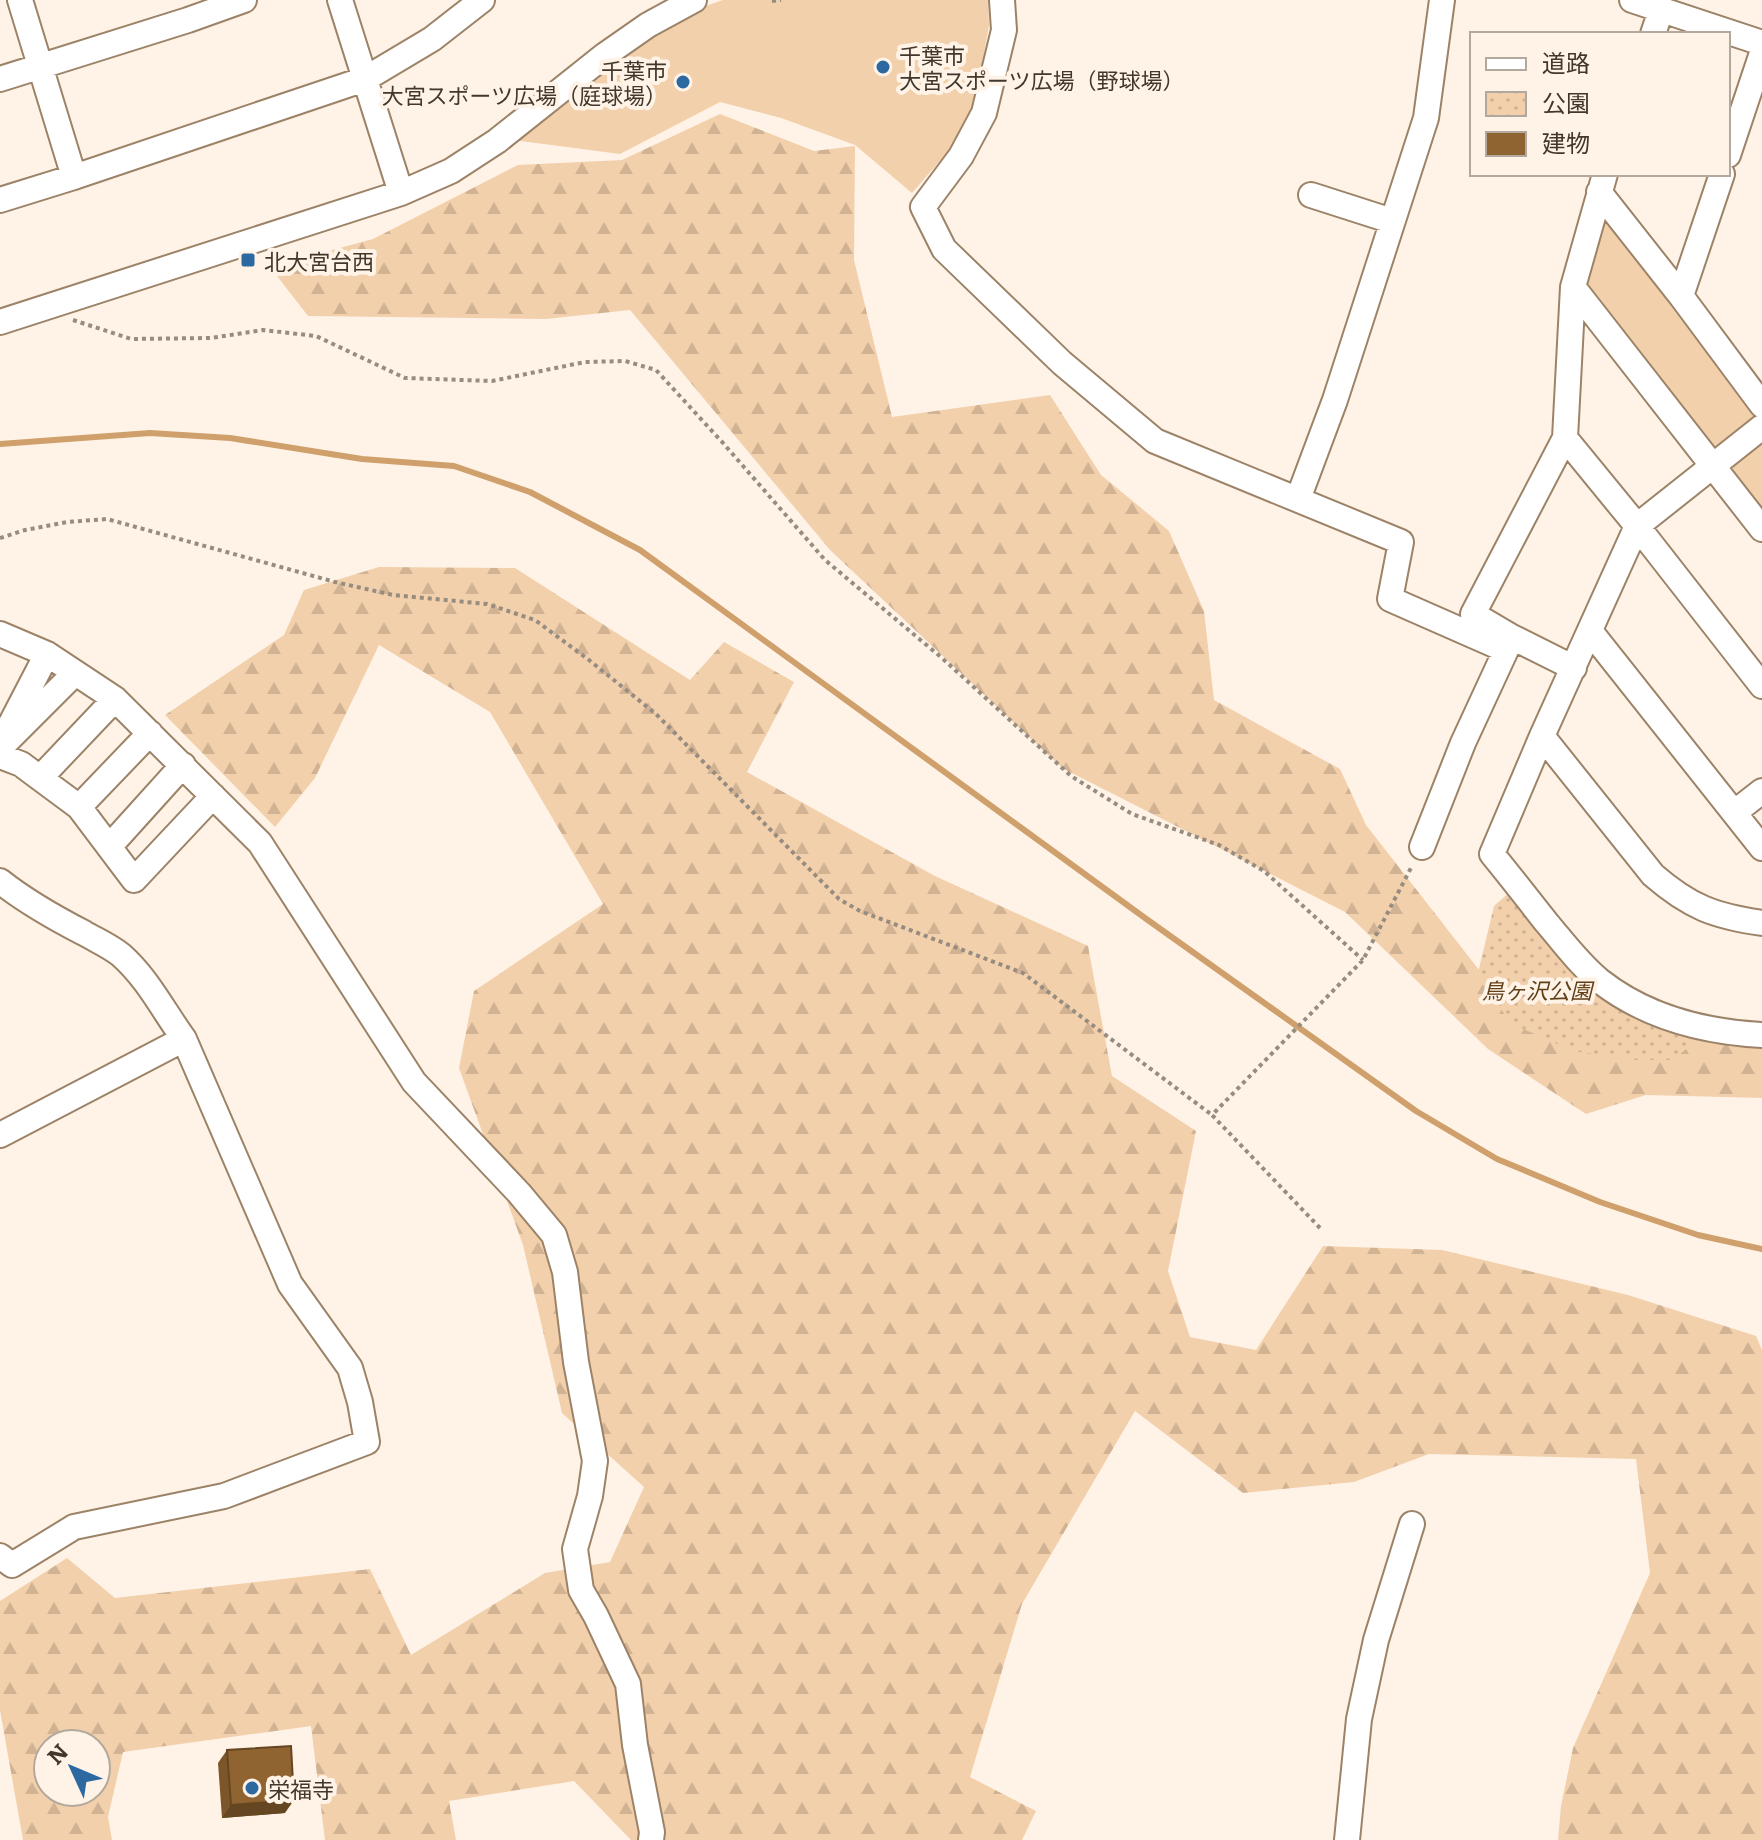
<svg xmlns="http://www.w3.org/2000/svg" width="1762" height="1840" font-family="Literata,'Noto Sans JP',serif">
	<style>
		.grass { fill: #f2d0ac }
		.forest { fill: url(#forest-firs); fill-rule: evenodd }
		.park { fill: url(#park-dots) }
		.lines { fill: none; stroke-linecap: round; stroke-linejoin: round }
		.stream { stroke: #cfa06c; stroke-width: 6 }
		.minor-casing { stroke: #9c8368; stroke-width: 28 }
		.path { stroke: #978c80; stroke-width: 4; stroke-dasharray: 4 4; stroke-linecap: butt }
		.minor { stroke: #fff; stroke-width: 24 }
		.wall { fill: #7c562a }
		.shaded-wall { fill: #654622 }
		.building { fill: #906431; stroke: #654622; stroke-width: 2 }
		.poi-dot { fill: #2b69a0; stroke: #fff3e7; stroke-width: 3 }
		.labels { text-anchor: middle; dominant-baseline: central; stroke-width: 8; stroke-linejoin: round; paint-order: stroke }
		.poi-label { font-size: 22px; fill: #41372b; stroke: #fff3e7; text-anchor: start }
		.park-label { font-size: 22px; font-style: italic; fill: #614019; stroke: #fff3e7 }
	</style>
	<defs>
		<pattern id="forest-firs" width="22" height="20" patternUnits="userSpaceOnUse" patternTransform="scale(2)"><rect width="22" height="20" fill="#f2d0ac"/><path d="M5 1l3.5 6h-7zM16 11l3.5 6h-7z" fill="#d1b394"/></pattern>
		<pattern id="park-dots" width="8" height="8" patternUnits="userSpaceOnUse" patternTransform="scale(2)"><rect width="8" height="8" fill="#f2d0ac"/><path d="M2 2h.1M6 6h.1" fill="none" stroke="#d1b394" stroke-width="1.8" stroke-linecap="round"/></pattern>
	</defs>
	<rect width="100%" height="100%" fill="#fff3e7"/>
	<path class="grass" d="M723,0H988L989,25L974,110L946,154L912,193L855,145L781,118L720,102L620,154L513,140L607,62L694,10Z
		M1596,217L1608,219L1759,411L1756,421L1720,448H1708L1583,289Z
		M1762,441V514L1731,474L1732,464Z"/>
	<path class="forest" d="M720,114L814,151L855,146L854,260L892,417L1050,395L1101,475L1169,531L1204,611L1214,700L1340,769L1366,825L1515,1016L1762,1045V1098L1646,1095L1586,1114L1488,1049L1345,912L1062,768L830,550L630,310L546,319L308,316L270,267L373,239L518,165L622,160Z
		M379,567L515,568L690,680L724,642L794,682L747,772L935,876L1088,946L1112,1076L1196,1131L1168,1271L1190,1337L1256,1350L1323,1246L1442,1250L1628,1295L1756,1336L1762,1350V1840H1558L1561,1806L1573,1748L1650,1573L1636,1459L1429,1454L1354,1482L1243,1493L1135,1411L1022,1604L970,1777L1036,1811L1022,1840H631L574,1781L449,1801L456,1840H325L311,1726L123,1752L108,1817L112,1840H23L0,1710V1601L67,1558L115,1598L370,1569L411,1655L545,1573L610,1562L644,1487L562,1413L523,1245L459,1068L474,991L603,904L490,712L379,645L315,778L275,827L165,715L284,635L304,590ZM48,1744H96V1792H48Z"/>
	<path class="park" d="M1511,891L1562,955L1700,1036L1674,1060H1633L1573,1051L1512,1024L1477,977L1494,906Z"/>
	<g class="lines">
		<path class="stream" d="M0,444L150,433L230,438L362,459L454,466L530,492L640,550L1145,918L1416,1111L1497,1159L1600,1202L1698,1235L1762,1249"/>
		<g class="minor-casing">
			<path id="minor" d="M20,0L74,177
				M340,0L401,193
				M1002,0L1004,30L984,113L961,156L923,207L944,249L1062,363L1155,441L1401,542L1390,599L1506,650
				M1632,0L1762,43
				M1653,34L1661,10
				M0,79L188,20L244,0
				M1728,155L1762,53
				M1599,192L1681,296L1762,405
				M1311,195L1392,221
				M0,200L74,177L365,79L432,39L482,0
				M1573,287L1762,529
				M1681,296L1722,174
				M0,322L401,193L451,171L497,141L605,55L648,25L694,0
				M1762,427L1637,526L1542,736L1492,854C1510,876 1528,899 1546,922C1563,942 1579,964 1600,981C1646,1017 1705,1032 1762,1035
				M1565,438L1637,526L1762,686
				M1298,499L1335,400L1426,118L1442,0
				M1590,631L1762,848
				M0,634L47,654L115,699L260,843L414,1082L519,1193L554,1235L565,1272L576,1362L595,1461L590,1496L575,1549L581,1590L596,1616L628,1684L635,1745L652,1832L651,1840
				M1574,668L1512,637L1473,614L1565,438L1573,287L1605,174
				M7,731L47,654
				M1542,736L1653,875C1690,907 1714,916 1762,923
				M0,748L75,673
				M0,756L21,764L79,807L134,880L213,796
				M40,778L115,699
				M79,807L150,733
				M1735,812L1762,791
				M109,847L183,765
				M1422,847L1463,743L1512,637
				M0,881C25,901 55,918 84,933C96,940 110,946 121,955C148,979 163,1010 184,1039L290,1284L350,1368L360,1402L367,1442L224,1496L74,1527L12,1565L0,1556
				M0,1135L184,1039
				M1347,1840L1359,1719L1376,1640L1412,1524"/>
		</g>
		<path class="path" d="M772,1L781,0
			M73,320L131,339L211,338L263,330L316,336L405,378L492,381L585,362L625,361L656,370L723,443L825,560L942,658L1071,776L1132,814L1219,845L1264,871L1363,960
			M0,538L25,530L67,522L107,519L335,582L393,595L487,604L535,620L589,660L656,714L839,899L860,911L1023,973L1212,1115
			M1320,1228L1212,1115L1363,960L1412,866"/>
		<use href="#minor" class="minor"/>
	</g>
	<path class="wall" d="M227,1750L285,1813L222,1818L218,1763Z"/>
	<path class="shaded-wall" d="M294,1800L285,1813L222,1818L231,1805Z"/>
	<path class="building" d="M291,1746L294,1800L231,1805L227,1750Z"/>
	<g class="poi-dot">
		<circle cx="883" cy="67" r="8"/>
		<circle cx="683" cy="82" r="8"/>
		<rect x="240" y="252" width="16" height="16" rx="4"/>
		<circle cx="252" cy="1788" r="8"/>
	</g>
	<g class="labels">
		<g class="poi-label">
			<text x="899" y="54">千葉市<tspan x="899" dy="25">大宮スポーツ広場（野球場）</tspan></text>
			<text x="667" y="69" text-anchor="end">千葉市<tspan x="667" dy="25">大宮スポーツ広場（庭球場）</tspan></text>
			<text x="264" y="260">北大宮台西</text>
			<text x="268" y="1788">栄福寺</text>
		</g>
		<g class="park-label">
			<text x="1537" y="989">鳥ヶ沢公園</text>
		</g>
	</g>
	<rect x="1470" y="32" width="260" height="144" fill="#fff3e7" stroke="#b3a89c" stroke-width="2"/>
	<rect x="1486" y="58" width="40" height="12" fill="#ffffff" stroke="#b3a89c" stroke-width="2"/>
	<text x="1542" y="72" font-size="24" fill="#41372b">道路</text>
	<rect x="1486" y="92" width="40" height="24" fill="url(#park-dots)" stroke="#b3a89c" stroke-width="2"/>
	<text x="1542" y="112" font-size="24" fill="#41372b">公園</text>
	<rect x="1486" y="132" width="40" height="24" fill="#906431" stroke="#b3a89c" stroke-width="2"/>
	<text x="1542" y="152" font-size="24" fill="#41372b">建物</text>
	<g transform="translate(72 1768) rotate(314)"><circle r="38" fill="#fff3e7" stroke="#b3a89c" stroke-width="2"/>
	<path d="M0-6L14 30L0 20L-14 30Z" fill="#2b69a0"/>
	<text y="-12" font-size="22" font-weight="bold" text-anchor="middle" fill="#41372b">N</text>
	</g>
</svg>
